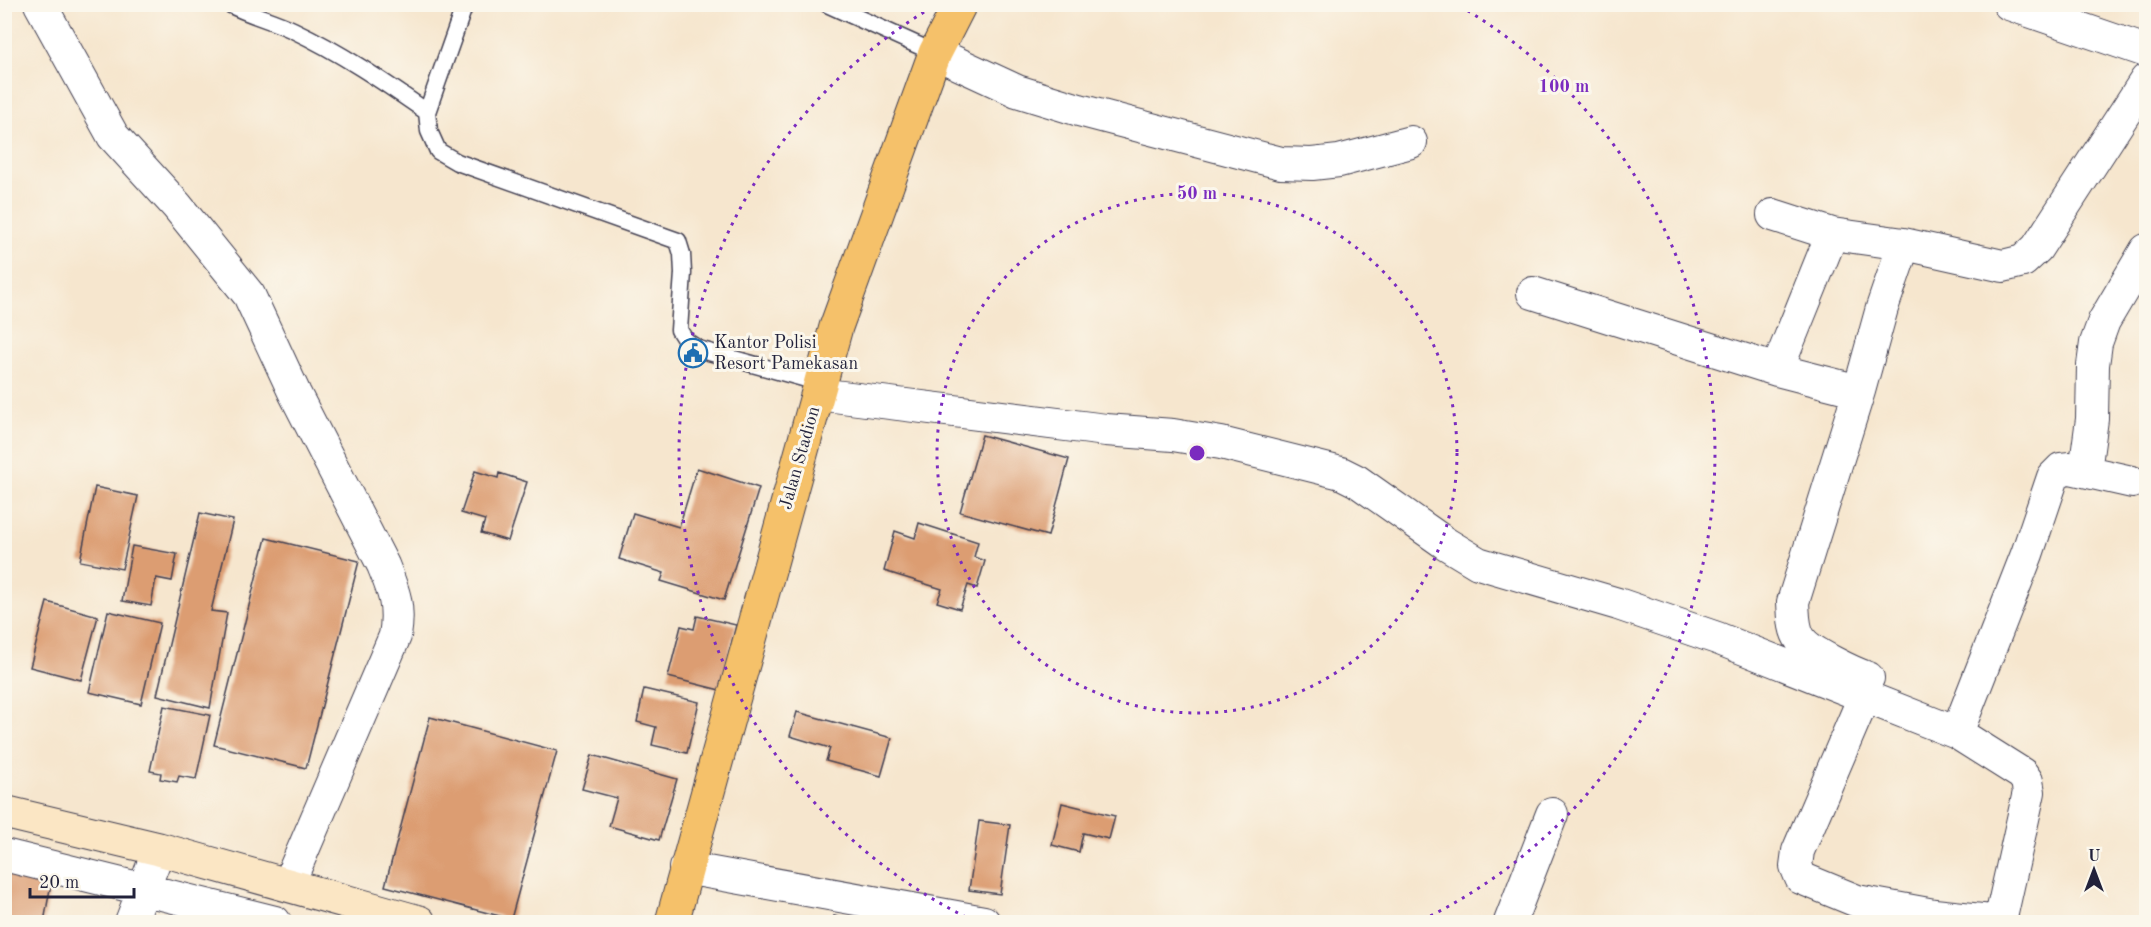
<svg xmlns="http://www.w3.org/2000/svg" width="2151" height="927" font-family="'Old Standard TT',serif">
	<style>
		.building { fill: #dc9d72 }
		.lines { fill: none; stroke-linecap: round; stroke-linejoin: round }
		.lane-casing { stroke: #423f51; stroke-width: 19 }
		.street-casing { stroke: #423f51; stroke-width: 34 }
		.secondary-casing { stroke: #423f51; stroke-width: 35 }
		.primary-casing { stroke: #423f51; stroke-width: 35 }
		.lane { stroke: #fff; stroke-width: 16 }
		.street { stroke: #fff; stroke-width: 32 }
		.secondary { stroke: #fbe6c4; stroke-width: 33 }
		.primary { stroke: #f5c16b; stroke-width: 33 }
		.ring { fill: none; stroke: #7b2cbf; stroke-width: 3; stroke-dasharray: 3 6 }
		.labels { text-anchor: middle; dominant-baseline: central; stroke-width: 6; stroke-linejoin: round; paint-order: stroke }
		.poi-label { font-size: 18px; fill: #22223b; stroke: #fbf7ec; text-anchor: start }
		.street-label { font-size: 18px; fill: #22223b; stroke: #fbf7ec }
		.centre { fill: #7b2cbf; stroke: #fbf7ec; stroke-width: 3 }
		.ring-label { font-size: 18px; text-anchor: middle; font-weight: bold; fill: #7b2cbf; stroke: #fbf7ec; stroke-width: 6; stroke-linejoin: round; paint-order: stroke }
	</style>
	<rect width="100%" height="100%" fill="#fbf7ec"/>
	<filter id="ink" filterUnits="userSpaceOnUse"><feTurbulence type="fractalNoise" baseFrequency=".0167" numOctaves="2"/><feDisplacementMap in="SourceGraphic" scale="12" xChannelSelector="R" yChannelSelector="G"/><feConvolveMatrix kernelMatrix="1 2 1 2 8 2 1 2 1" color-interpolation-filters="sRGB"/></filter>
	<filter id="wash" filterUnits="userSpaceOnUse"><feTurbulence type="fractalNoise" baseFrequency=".008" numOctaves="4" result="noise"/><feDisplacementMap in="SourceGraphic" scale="24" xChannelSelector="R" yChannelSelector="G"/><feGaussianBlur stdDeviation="1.35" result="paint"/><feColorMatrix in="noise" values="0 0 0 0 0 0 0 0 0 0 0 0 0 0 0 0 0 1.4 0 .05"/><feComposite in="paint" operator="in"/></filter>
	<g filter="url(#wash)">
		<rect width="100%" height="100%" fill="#f6e6ce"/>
		<g id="blocks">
			<path class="building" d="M982,435L1069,459L1048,536L960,512Z
				M697,468L759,488L724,600L661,581L664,573L619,559L633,513L679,527Z
				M475,471L498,478L499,473L527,482L508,541L481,533L485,520L461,513Z
				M95,487L138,496L122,569L80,561Z
				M200,513L233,520L211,611L227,613L210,708L157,695Z
				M919,523L978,542L974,557L985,561L977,588L968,585L960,609L937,602L942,589L884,571L895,531L915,538Z
				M266,538L359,561L306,768L214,745Z
				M132,546L177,554L172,581L156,578L151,606L122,601Z
				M47,602L98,616L81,680L30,667Z
				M108,611L160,623L141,704L89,692Z
				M697,616L736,625L720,690L668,677L681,626L694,629Z
				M644,689L699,702L687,753L652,745L656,727L637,722Z
				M164,706L210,715L196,779L179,776L177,782L160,779L161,773L150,771Z
				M797,712L892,738L881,776L826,761L830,748L790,736Z
				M430,717L557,751L511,919L385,886Z
				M592,755L677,779L659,840L609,826L617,798L582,789Z
				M1062,803L1115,816L1109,839L1083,833L1079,852L1052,845Z
				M979,821L1010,825L1000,894L969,890Z
				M5,870L52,878L44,922H4Z
				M834,916L857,922H833Z"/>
		</g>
	</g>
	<g filter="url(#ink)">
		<use href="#blocks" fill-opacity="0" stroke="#423f51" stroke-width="1.5"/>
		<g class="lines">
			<g class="lane-casing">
				<path id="lane" d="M229,4C250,15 272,20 293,30C340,52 384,82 427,112
					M465,4L427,112L429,131L438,151L457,162L678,241L682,254L683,273L679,330L686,341L698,349L821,383
					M827,4L935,53"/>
			</g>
			<g class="street-casing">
				<path id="street" d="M40,4L113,136L177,206L249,295L295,394L383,565C394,592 400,606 395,636L288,885
					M2009,4L2146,51
					M935,53L1017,91L1079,110L1281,163L1312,164L1339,161L1411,142
					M1773,215L1832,234L1904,244
					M1533,293L1777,370L1859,391
					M1777,370L1832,234
					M818,394L1106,430L1173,435L1221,443L1341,473L1357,481L1445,543L1478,563L1618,604L1717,638L1957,733L2022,774L2027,781L2029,792L2000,922
					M2085,471L2092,419L2093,365L2096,343L2104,321L2146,250
					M1868,678C1853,673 1809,652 1801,640C1793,630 1794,615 1793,602L1859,391L1882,308L1904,244L2003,266L2023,261L2037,248L2146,80
					M1864,697L1798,851L1796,866L1801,878L1857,901L1934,915L2001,922
					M1957,733L2027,554L2053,477L2061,469L2070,468L2132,482
					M4,855L275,922
					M685,868L984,922
					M131,922L159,849
					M1510,922L1552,814"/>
			</g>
			<g class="secondary-casing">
				<path id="secondary" d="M4,812L159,849L419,922"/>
			</g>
			<g class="primary-casing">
				<path id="primary" d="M672,922L836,327L935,53L960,4"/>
			</g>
			<use href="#lane" class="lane"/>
			<use href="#street" class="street"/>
			<use href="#secondary" class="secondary"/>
			<use href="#primary" class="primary"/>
		</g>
	</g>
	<g class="ring">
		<circle cx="1197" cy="453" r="260"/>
		<path d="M974 921A519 519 0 0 1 934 6M1460 6A519 519 0 0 1 1420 921"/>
	</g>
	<defs>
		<g id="civic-ring" transform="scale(1.5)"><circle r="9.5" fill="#fbf7ec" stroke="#1f6fb2" stroke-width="1.5"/><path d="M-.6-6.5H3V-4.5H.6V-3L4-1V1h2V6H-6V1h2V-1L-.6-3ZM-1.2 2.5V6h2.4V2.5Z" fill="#1f6fb2"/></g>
	</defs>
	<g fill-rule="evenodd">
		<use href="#civic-ring" x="693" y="353"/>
	</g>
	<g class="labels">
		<g class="poi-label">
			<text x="714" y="343">Kantor Polisi<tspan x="714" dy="21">Resort Pamekasan</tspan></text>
		</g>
		<g class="street-label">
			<text transform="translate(800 458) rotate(-74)">Jalan Stadion</text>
		</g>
	</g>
	<circle cx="1197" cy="453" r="9" class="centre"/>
	<g class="ring-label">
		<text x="1564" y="92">100 m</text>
		<text x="1197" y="199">50 m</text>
	</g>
	<rect width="2151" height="927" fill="none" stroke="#fbf7ec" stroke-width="24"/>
	<g transform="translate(2094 870)" stroke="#fbf7ec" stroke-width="4.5" paint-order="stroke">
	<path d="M0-4.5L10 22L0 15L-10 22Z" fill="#22223b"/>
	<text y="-9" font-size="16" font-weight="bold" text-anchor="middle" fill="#22223b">U</text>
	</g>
	<path d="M30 888v9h104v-9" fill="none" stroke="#22223b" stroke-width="3"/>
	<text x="39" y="888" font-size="18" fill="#22223b" stroke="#fbf7ec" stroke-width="4.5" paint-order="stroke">20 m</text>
</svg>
